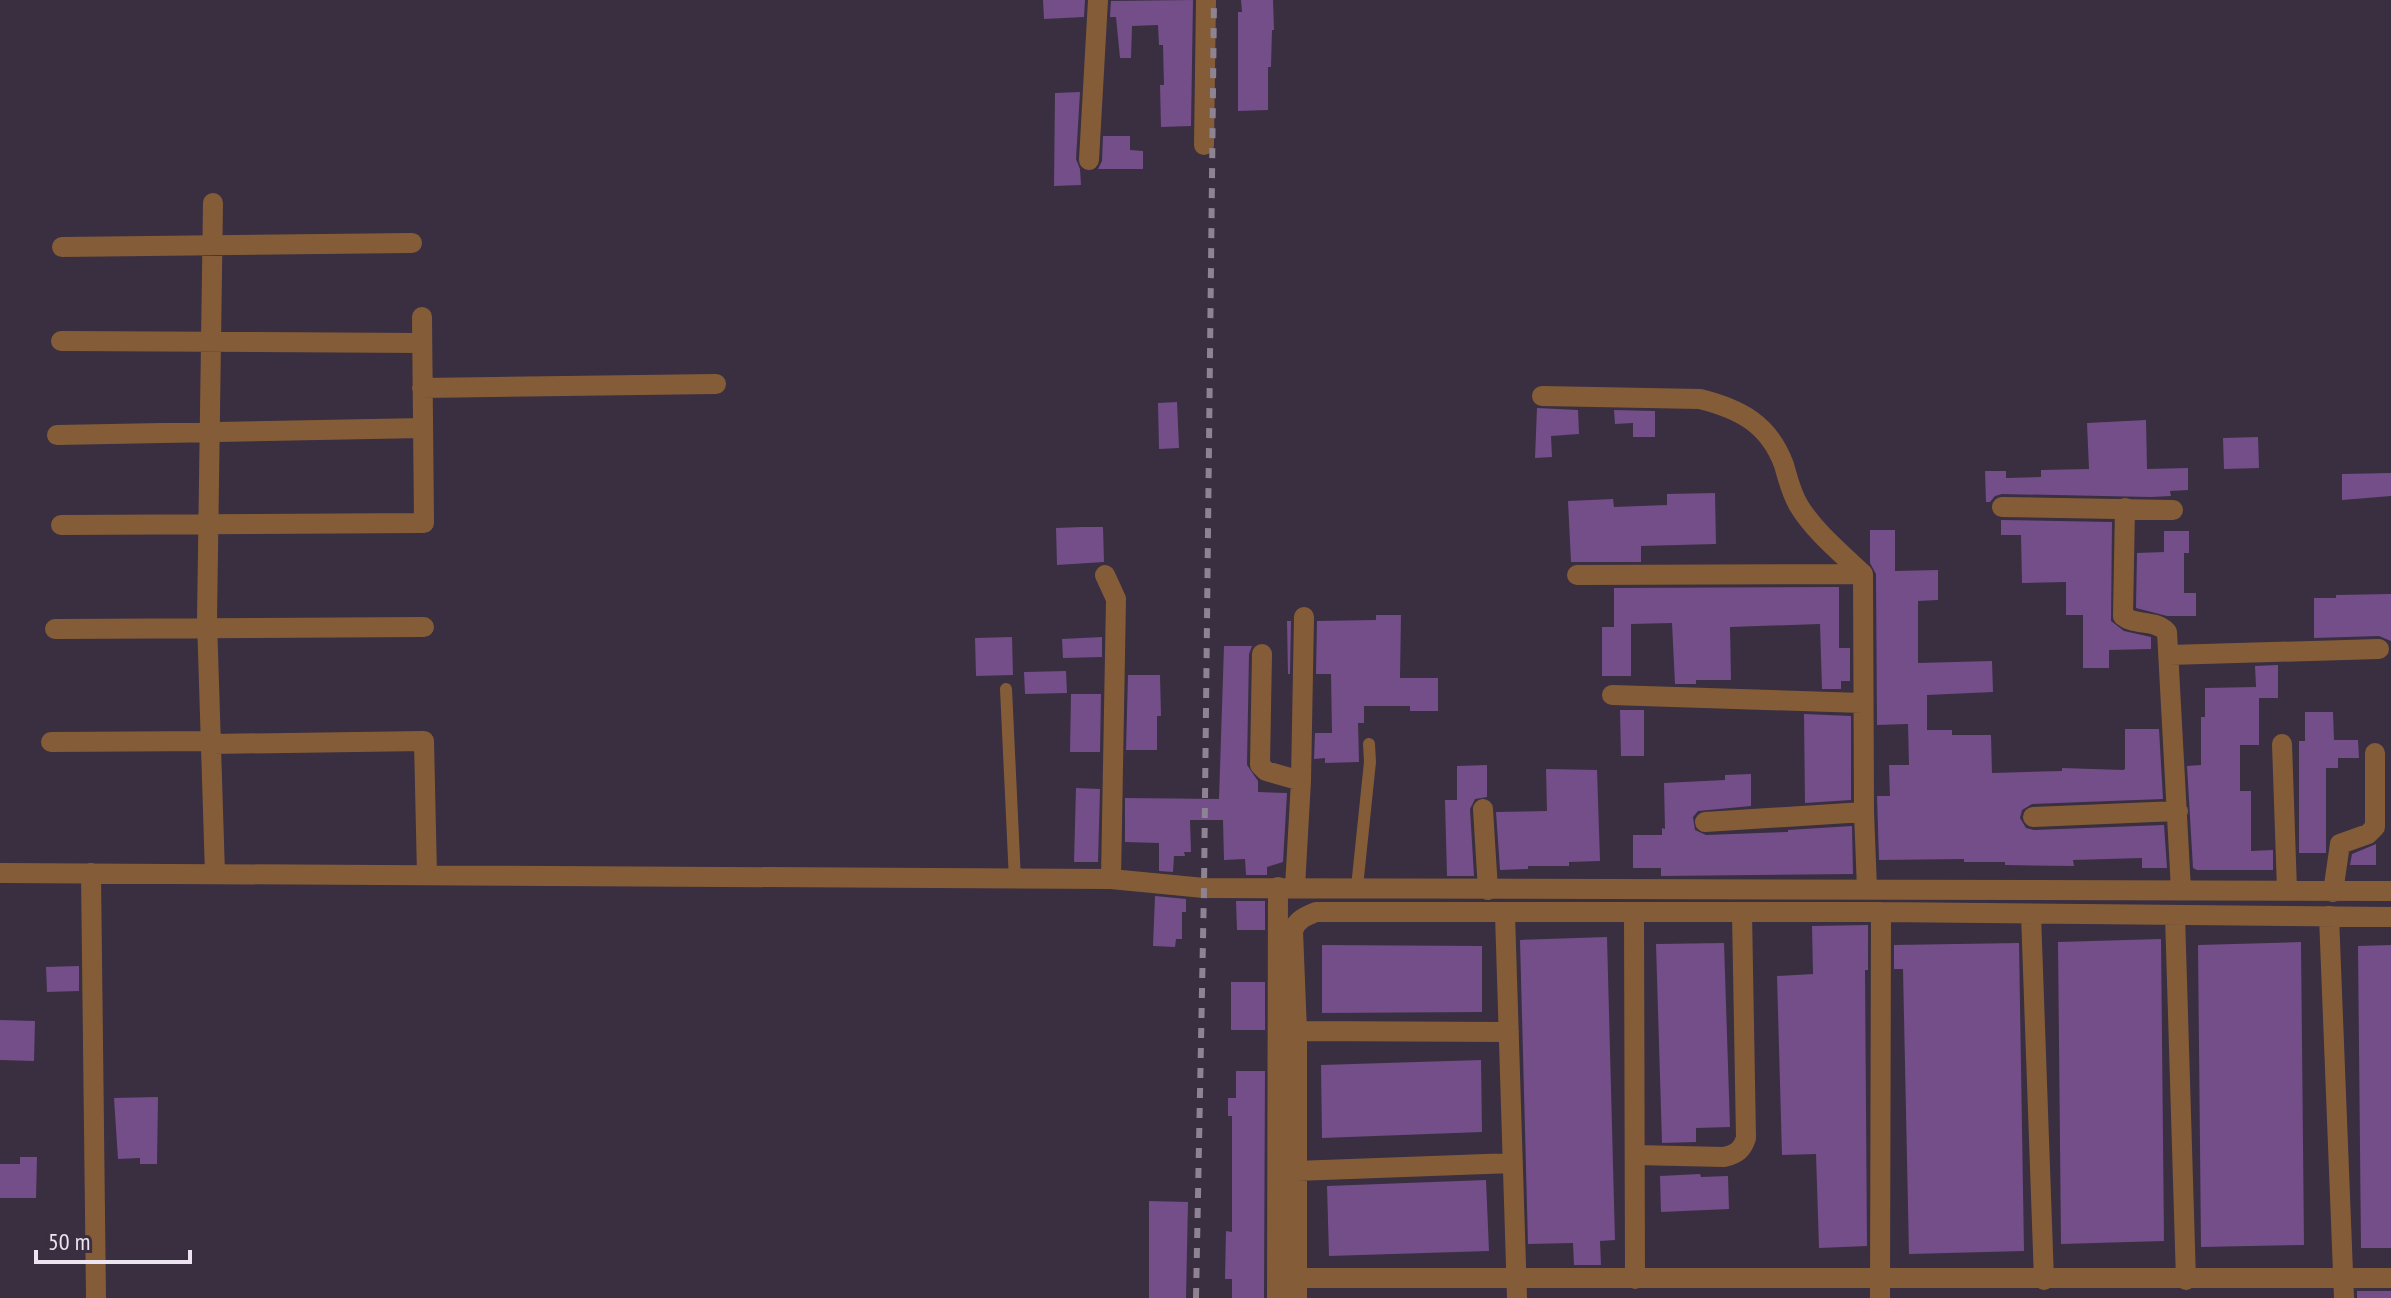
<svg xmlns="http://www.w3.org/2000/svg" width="2391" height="1298" font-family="'PT Sans Narrow',sans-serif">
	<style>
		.building { fill: #734e89 }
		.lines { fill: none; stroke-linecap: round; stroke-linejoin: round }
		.service { stroke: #845d38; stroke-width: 12 }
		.minor { stroke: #845d38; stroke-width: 20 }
		.rail { stroke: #8d8393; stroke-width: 6; stroke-dasharray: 10 10; stroke-linecap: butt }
	</style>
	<rect width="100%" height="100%" fill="#3a2e41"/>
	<path class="building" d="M1043,0H1085L1084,17L1044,19Z
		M1193,0L1191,126L1161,127L1160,85H1164L1163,45H1159L1158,25L1132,26L1131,58H1120L1116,17H1110L1111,1Z
		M1241,0H1273L1274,30H1272L1271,67H1268V110L1238,111V12H1242Z
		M1080,92L1076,159L1080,169L1081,185L1054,186L1055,93Z
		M1103,136H1130V150L1143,151V169H1098L1102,161Z
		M1177,402L1179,448L1159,449L1158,403Z
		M1537,408L1578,410L1579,434L1551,436L1552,457L1535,458Z
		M1614,410L1655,411V437H1633V423L1615,424Z
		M2146,420L2147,469L2188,468V490L2170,491L2171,496L2151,497L2002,494L1995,496L1990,502H1986L1985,471H2006V478L2041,477V470L2089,469L2087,423Z
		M2258,437L2259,468L2224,469L2223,438Z
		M2391,473V496L2342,500V474Z
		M1715,493L1716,544L1641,546V562H1571L1568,501L1613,499L1614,507L1667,505V494Z
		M2001,520L2112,522L2111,621L2124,631L2151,637V649L2109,650V668H2083V615H2066V582L2022,583L2021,535H2001Z
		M1082,527H1103L1104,562L1057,565L1056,528Z
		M1870,530H1895V571L1938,570V600L1918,601V663L1992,661L1993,692L1927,695V730H1952V735H1991L1992,773L2062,771V768L2123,770L2125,769V729H2159L2163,799L2032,804L2022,810L2020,818L2026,828L2034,830L2164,825L2167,868H2142V858L2073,860L2074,866L2005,865V862H1964V859L1879,860L1877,796H1890L1889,765H1909L1908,724L1877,725L1876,574L1870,563Z
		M2164,531H2189V553H2184V593H2196V616H2167L2136,608L2137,553L2164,552Z
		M1839,587V648H1850V681H1841V689H1822L1820,624L1730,627L1731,680H1696V684H1675L1672,623L1631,624V676H1602V627H1614V588Z
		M2391,594V641L2379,636L2314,638V598H2336V595Z
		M1376,615H1401L1400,678H1438V711H1410V706H1364V723H1358L1359,762L1325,763V758L1314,759L1315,733H1332L1331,674H1316L1317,621L1376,620Z
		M1287,621H1291L1290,674H1288Z
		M1012,637L1013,675L976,676L975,638Z
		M1102,637V657L1063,658L1062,639Z
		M1224,646H1252L1249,654L1247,765L1258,781V792L1287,793L1283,862L1267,867V875H1246L1245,859L1224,860L1223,820H1190L1191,852H1184L1185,856H1174L1173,872L1159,871V843L1125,842V798L1219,799Z
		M2278,665V698H2259V745H2240V791H2251V851L2273,850V870H2197L2193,868L2187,766L2201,765V717H2205V688L2256,687L2255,666Z
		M1066,671L1067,693L1025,694L1024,672Z
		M1128,675H1160L1161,716H1157V750H1126Z
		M1071,694H1101L1100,752H1070Z
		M1620,710H1644V756H1621Z
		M2305,712H2333L2334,740H2358L2359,758H2338V768H2326V853H2299V741H2305Z
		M1804,714L1851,716V800L1805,803Z
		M1487,765V797L1475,799L1470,809L1474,876H1447L1445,800H1457V766Z
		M1546,769L1597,770L1600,861L1569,862V866H1528V869L1500,870L1496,812L1547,811Z
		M1751,774V806L1698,811L1693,817L1695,830L1706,835L1788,832V830L1852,826L1853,874L1661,876V868H1633V835H1662V828L1665,829L1664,783L1725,780V775Z
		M1076,788L1100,789L1098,862H1074Z
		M2376,844V865H2350L2352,854Z
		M1155,896L1186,899V912H1182V939H1176L1175,947L1153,946Z
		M1236,901H1265V930H1237Z
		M1868,925V970H1865L1867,1246L1819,1248L1816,1154L1782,1155L1777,976L1813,974L1812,926Z
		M1607,937L1615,1240L1600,1241L1601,1265H1574L1573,1243L1528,1244L1520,940Z
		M2161,939L2164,1241L2061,1244L2058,942Z
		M2301,942L2304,1245L2201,1247L2198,945Z
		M1724,943L1730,1127L1696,1128V1142L1662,1143L1656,944Z
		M2019,943L2024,1251L1909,1254L1903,969H1894V945Z
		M1322,945L1482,946V1012L1322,1013Z
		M2391,945V1248H2361L2358,946Z
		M79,966V991L47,992L46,967Z
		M1231,982H1265V1030H1231Z
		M0,1020L35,1021L34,1061L0,1060Z
		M1481,1060L1482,1132L1322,1138L1321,1065Z
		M1236,1071H1265L1264,1298H1232V1279H1225L1226,1231L1232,1232V1116H1228V1098H1236Z
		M158,1097L157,1164H140V1158L118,1159L114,1098Z
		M20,1157H37L36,1198H0V1164H20Z
		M1700,1174L1701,1177L1728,1176L1729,1209L1661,1212L1660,1176Z
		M1486,1180L1489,1251L1329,1256L1327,1186Z
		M1149,1201L1188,1202L1186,1298H1149Z
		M2357,1291H2391V1298H2357Z"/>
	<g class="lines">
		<path class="service" d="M1006,689L1015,880
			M1357,887L1370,762L1369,744"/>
		<path class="minor" d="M1204,145L1206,0
			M1089,160L1098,0
			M213,203L207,620L215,874
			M62,247L412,243
			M61,341L422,343
			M422,388L716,384
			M1542,396L1700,399C1740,409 1769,424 1784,465C1788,479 1791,493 1799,506C1815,532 1841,553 1863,574L1864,812L1867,889
			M57,435L423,428
			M2002,507L2173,510
			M2125,508L2123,616C2135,626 2155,619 2167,632L2181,890
			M61,525L424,523L422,317
			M1105,575L1116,599L1111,879
			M1577,575L1863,574
			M55,629L424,627
			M1262,654L1260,765L1266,771L1301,781
			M2169,655L2379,649
			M1612,695L1862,703
			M51,742L211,741
			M211,744L424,741L427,875
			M2282,744L2287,890
			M1483,809L1488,890
			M2033,817L2178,811
			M1705,822L1864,812
			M0,873L1111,879L1204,888L2391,891
			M91,873L96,1298
			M1295,887L1301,781L1304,617
			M2333,892L2340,844L2368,834L2375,827V753
			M1634,913L1635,1279
			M1505,914L1517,1298
			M2031,914L2044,1280
			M2175,915L2186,1280
			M2329,916L2344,1298
			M1297,1031L1509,1032
			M1635,1155L1724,1157C1737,1154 1742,1150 1746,1138L1742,912
			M1296,1171L1513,1163
			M1297,1278H2391
			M1277,1298L1278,887
			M1297,1298V1031L1293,931C1296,920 1306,916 1316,912H1881L2391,917
			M1880,1298L1881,912"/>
		<path class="rail" d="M1196,1298L1204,888L1214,0"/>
	</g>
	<path d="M36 1250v12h154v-12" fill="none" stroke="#ece4f1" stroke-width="4"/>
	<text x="48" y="1250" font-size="24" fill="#ece4f1" stroke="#3a2e41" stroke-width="6" paint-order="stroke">50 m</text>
</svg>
